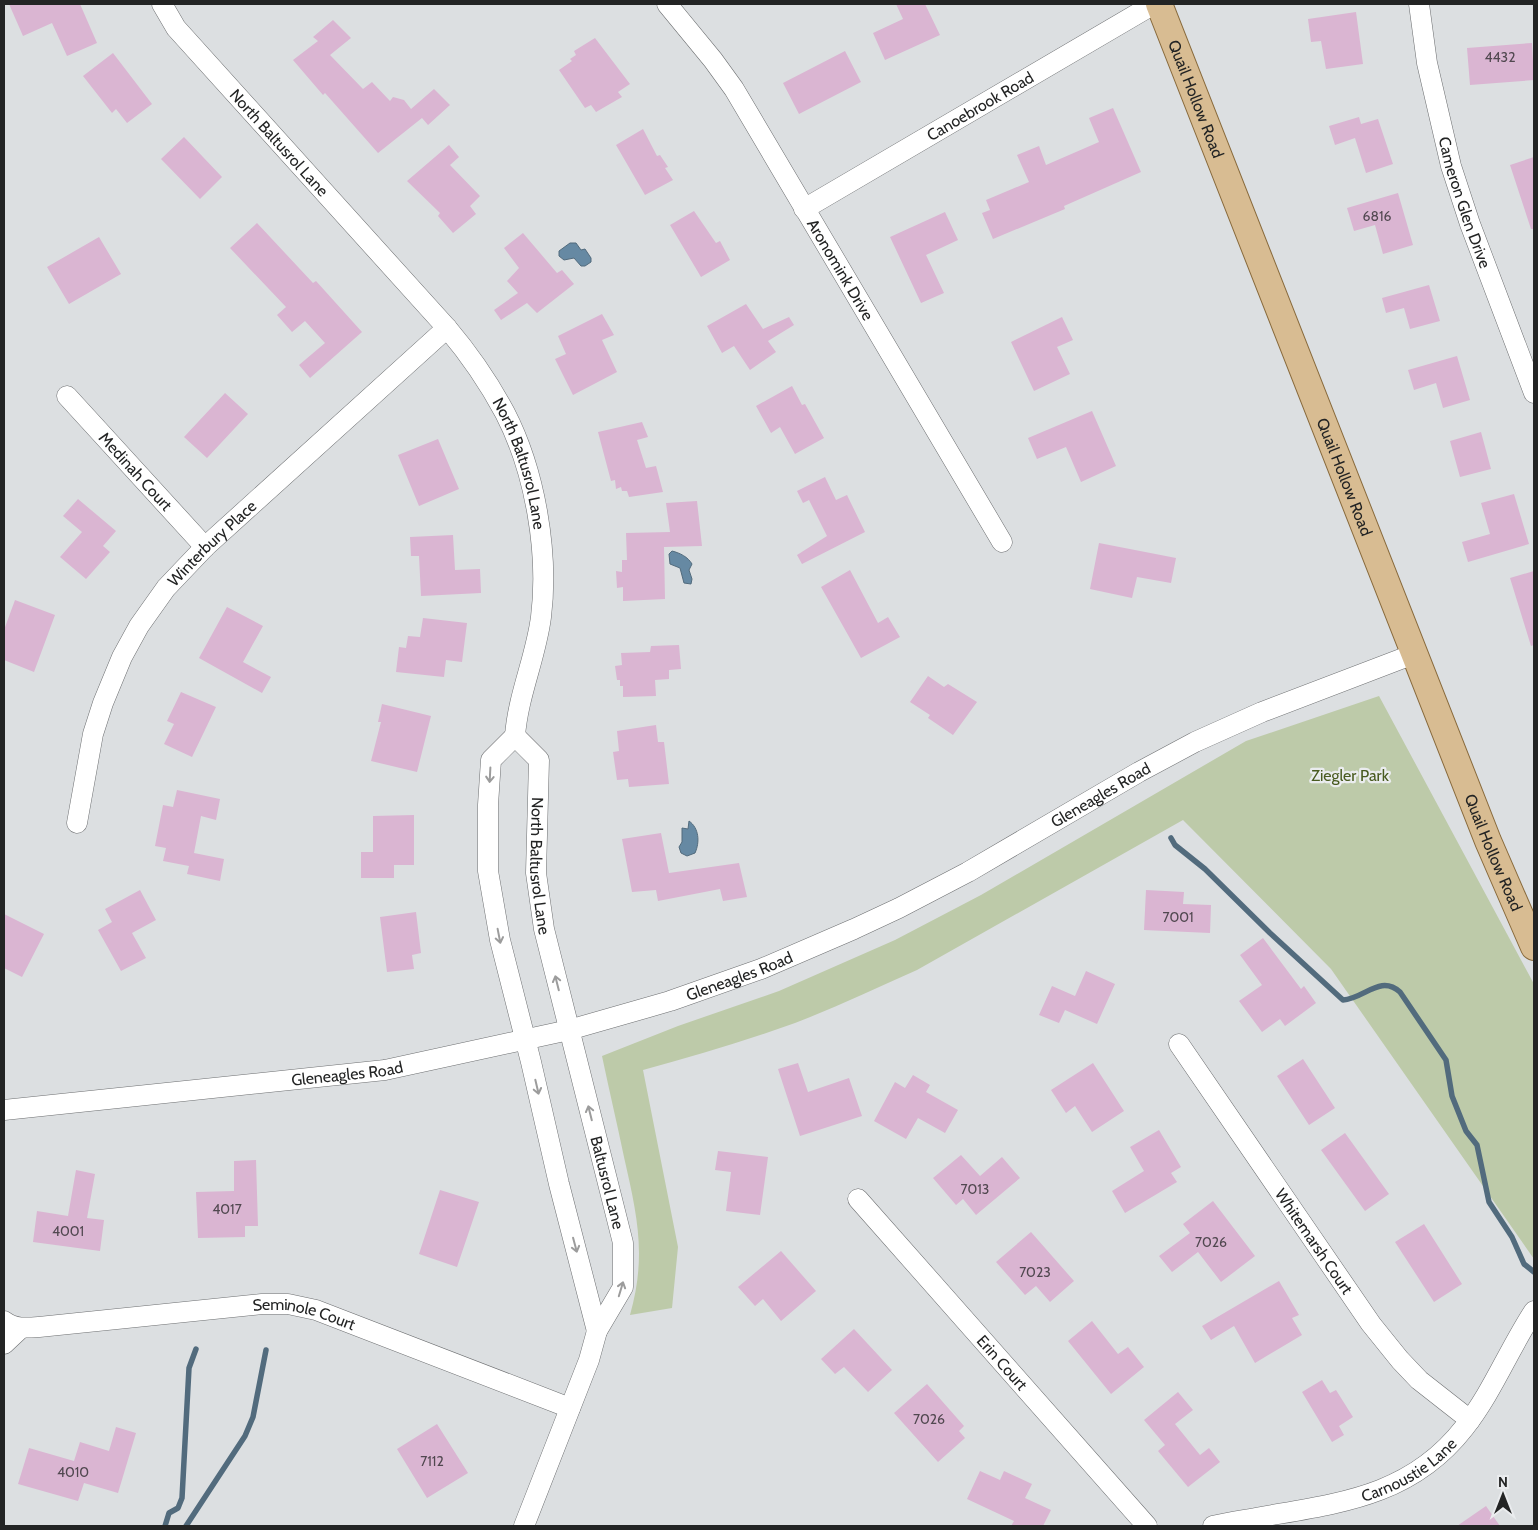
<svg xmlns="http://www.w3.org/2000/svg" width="1538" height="1530" font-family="Cabin,sans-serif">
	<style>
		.green { fill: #bdcaa9 }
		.water { fill: #6689a3; stroke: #526b7d }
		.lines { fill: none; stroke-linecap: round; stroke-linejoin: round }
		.stream { stroke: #526b7d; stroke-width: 5.5 }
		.building { fill: #dab5d2 }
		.minor-casing { stroke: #6d6f71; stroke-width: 21 }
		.major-casing { stroke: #886a3c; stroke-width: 28 }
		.minor { stroke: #fff; stroke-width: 20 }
		.major { stroke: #d8bc92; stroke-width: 26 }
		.oneway { stroke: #9c9c9c }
		.labels { text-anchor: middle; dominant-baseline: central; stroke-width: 4.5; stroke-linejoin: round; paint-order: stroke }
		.number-label { font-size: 14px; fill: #514850 }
		.street-label { font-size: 16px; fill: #232424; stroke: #eaecee }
		.park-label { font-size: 16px; fill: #495b20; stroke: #eaecee }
	</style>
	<rect width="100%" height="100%" fill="#dcdfe1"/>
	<path class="green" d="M1379,696L1534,984V1259L1331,969L1183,820L917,970C876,988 837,1007 795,1023C745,1041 694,1056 643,1070L678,1247L672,1308L630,1315C647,1255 637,1215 624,1157C617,1123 609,1090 602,1056L678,1026L779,991L895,940L981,895L1246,741Z"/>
	<path class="water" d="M570,243H576L581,250L585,249L591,258V262L585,266H581L574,258L564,260L559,256V251Z
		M672,551C680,553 688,557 692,564L689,570L692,579L691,584L684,583L680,568L670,564L669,554Z
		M689,821C699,828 700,842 695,853L687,856L681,853L679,847L682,842V828L688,829Z"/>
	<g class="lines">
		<path class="stream" d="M1171,838L1175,845L1205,869L1270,933L1343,1000C1364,999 1380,974 1400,992L1446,1060L1452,1096L1466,1131L1477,1145L1489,1202L1512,1237L1524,1264L1534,1272
			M165,1526L169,1513L178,1508L182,1498L189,1368L196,1349
			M186,1526L245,1436L253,1417L266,1350"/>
	</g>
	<path class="building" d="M9,4H80L97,43L67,56L52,23L23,36Z
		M896,4H925L940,35L885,60L873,33L903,19Z
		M1356,12L1363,64L1326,69L1321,41L1311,42L1308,19Z
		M333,20L351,38L330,55L363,89L372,82L390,101L393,97L404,100L411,109L434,89L450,105L428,125L422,118L378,153L325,93L323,95L293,60L318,41L313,37Z
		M595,38L630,84L618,92L622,97L596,112L591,105L585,108L559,70L572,61L570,59L576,55L574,51Z
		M1532,43L1534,80L1470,85L1467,48Z
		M845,51L861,82L799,114L783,83Z
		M113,53L152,104L127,123L116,109L112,113L83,76Z
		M1113,108L1141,172L1064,206L1065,209L993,239L982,213L990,210L986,200L1029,182L1017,155L1039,146L1046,165L1099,142L1089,118Z
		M1359,117L1361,124L1378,119L1393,164L1366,173L1355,138L1335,145L1329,126Z
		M643,129L657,156L660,155L668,167L665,168L673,180L645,195L616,145Z
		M184,137L222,177L200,199L161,159Z
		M449,145L459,157L450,165L480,196L470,206L476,214L453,233L438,216L440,213L407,181Z
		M1534,157V229H1531L1510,165Z
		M1398,193L1413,245L1383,254L1375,225L1354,231L1347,208Z
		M694,211L716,243L720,241L730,260L701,277L670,225Z
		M945,212L958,240L926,255L944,293L921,303L890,237Z
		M257,223L313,283L316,281L362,332L310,378L299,365L325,343L305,321L292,332L277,315L286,307L230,248Z
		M523,233L557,273L562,270L574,284L537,313L527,303L501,320L494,310L518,293L507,281L519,268L504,248Z
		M99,237L121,274L69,304L47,267Z
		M1429,285L1440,321L1410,329L1404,308L1386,313L1382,298Z
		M746,304L763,329L789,317L794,325L768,341L776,352L750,370L734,346L722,353L707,326Z
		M602,314L614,335L602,340L617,372L573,395L555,359L566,354L558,336Z
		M1062,317L1073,340L1057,347L1070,374L1034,391L1011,342Z
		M1457,356L1470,400L1443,408L1436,383L1414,390L1408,370Z
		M792,386L802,405L805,404L824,438L795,454L780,427L771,433L756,406Z
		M225,393L248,414L207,458L184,437Z
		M1092,411L1116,466L1081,482L1066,447L1037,459L1028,438Z
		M642,422L648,437L637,440L646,468L656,466L663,492L629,497L627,491H622L621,487L616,489L615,480L611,481L598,432Z
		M1481,432L1491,469L1460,477L1450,441Z
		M438,439L459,489L419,506L398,455Z
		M825,477L836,500L847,495L865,532L802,564L797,555L827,536L809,500L803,503L797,491Z
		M1514,494L1529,544L1468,562L1462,542L1490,534L1481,503Z
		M78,499L116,531L103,546L110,552L86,579L60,557L82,532L63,516Z
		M697,501L702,546L664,547L665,599L623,601V587L617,588L616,571L622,572V560H627L626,533L670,532L666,503Z
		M453,535L455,570L480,569L481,593L421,596L419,556H411L410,537Z
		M1099,543L1176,558L1171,583L1137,577L1132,598L1090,589Z
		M850,570L878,623L888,617L900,637L861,658L821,587Z
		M1534,571V645L1531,646L1510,578Z
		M15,600L55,615L34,672L4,660V630Z
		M227,607L263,626L243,662L271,677L262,693L199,658Z
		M423,618L467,623L462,662L446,660L444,677L396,672L399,647L406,648L408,636L420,637Z
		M679,645L681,669L669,670V679L655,680L656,696L623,697V686H620V680H617L615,666L622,665L621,653L650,652L651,646Z
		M928,676L944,687L948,684L977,702L953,735L928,718L930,715L910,702Z
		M181,692L216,707L192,757L164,744L174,724L167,721Z
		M382,704L431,716L417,772L371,761L381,722H378Z
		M656,725L658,742H664L669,784L629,787L628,779L617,780L613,752L619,751L617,731Z
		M177,790L220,799L216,820L201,816L194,853L224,859L220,881L187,874L189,866L163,861L166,848L155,846L163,805L173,807Z
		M414,815V865H394V878H361V852H373V816Z
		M661,833L669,873L739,863L747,897L723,901L720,889L658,901L656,890L632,892L622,839Z
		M140,890L156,920L132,933L146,958L121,971L98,930L112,922L105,909Z
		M1146,890L1184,892L1183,904L1211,905L1210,933L1144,930Z
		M416,912L421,953L412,955L414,969L387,972L380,917Z
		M4,914L44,934L22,977L4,968Z
		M1263,938L1301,989L1304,986L1316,1003L1285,1026L1280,1019L1262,1032L1239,1001L1262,985L1240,955Z
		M1086,971L1115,984L1097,1024L1065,1010L1059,1023L1039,1015L1052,986L1075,996Z
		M1303,1059L1335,1108L1309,1125L1277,1076Z
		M798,1063L808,1092L849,1078L862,1116L800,1136L778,1069Z
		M1093,1063L1124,1111L1092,1132L1075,1106L1066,1113L1051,1090Z
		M913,1075L930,1085L926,1092L958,1110L945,1133L918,1118L906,1139L874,1121L895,1082L905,1088Z
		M1159,1130L1181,1167L1171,1173L1177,1182L1125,1213L1112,1191L1144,1171L1130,1147Z
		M1345,1133L1389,1194L1365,1211L1321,1150Z
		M718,1151L768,1157L760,1215L726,1211L731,1172L715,1170Z
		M961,1155L980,1176L1002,1157L1020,1178L976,1215L963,1199L956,1205L933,1178Z
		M256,1160L258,1226H245V1237L198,1238L196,1192L234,1191V1161Z
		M76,1170L95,1174L87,1218L104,1220L100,1251L33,1242L37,1211L68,1216Z
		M440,1190L479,1202L457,1267L419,1254Z
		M1213,1201L1255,1256L1221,1282L1198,1252L1172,1272L1159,1256L1190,1233L1183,1224Z
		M1424,1224L1462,1284L1434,1302L1395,1242Z
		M1031,1232L1074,1281L1050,1302L1036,1286L1025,1295L996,1262Z
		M781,1251L816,1291L781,1321L763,1299L755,1306L738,1287Z
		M1279,1281L1299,1315L1292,1318L1302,1335L1255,1363L1234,1326L1211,1340L1202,1326Z
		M1092,1321L1118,1354L1128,1347L1144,1367L1111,1394L1068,1341Z
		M854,1329L892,1370L868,1392L844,1367L835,1374L821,1359Z
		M1322,1380L1330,1393L1336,1390L1353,1417L1339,1426L1344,1435L1332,1442L1302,1392Z
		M927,1384L964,1426L959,1431L965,1438L938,1462L894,1413Z
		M1178,1392L1193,1410L1175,1424L1200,1455L1209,1448L1220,1462L1188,1487L1158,1451L1165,1445L1144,1420Z
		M437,1424L468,1473L427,1498L397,1449Z
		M116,1427L136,1433L118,1493L84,1483L78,1501L18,1484L29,1448L74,1461L80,1442L109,1451Z
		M980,1471L1000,1480L1004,1471L1032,1484L1025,1498L1051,1510L1043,1526H1011L1014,1521L967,1499Z
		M1486,1506L1500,1526H1457Z"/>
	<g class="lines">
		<g class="minor-casing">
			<g id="minor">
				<path id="s1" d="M162,4L176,28L447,328C469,354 489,383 505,413C535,471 549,552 541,617C536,657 518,695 515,736"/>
				<path id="s2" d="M667,4L713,60L734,89L1002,542"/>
				<path id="s3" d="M1419,4L1427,63L1451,166L1470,224L1534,393"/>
				<path id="s4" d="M804,209L1154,4"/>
				<path id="s5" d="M67,396L205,547"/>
				<path id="s6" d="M515,736L539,760L536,873L544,929L623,1243V1287L597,1331L589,1360L524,1526"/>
				<path d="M515,736L491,760L488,805V871L500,940L531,1062L559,1184L597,1331"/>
				<path id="s7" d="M77,823L93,734L103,703L122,657L139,626L166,588L205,547L447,328"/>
				<path id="s8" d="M1179,1044L1371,1324L1400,1360L1419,1380L1470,1420"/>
				<path id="s9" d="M4,1110L385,1070L569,1030L670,1001L761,969L854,929L899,908L968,872L1139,772L1195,742L1262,712L1414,654"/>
				<path id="s10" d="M858,1199L1147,1526"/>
				<path id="s11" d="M4,1321C14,1329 26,1328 39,1327L262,1304H288L316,1310L570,1408"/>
				<path d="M4,1344L21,1328"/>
				<path id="s12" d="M1213,1526C1228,1522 1245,1520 1261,1517C1340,1503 1411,1496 1464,1428C1492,1393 1509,1349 1534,1311"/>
			</g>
		</g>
		<g class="major-casing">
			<g id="major">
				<path id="s13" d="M1159,4L1488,841L1534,947"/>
			</g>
		</g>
		<use href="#minor" class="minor"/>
		<use href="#major" class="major"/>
	</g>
	<defs><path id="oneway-shaft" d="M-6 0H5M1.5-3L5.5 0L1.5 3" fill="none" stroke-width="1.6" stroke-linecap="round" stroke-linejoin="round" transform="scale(1.25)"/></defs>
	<g class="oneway">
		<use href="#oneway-shaft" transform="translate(490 775) rotate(93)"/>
		<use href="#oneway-shaft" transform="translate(499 936) rotate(79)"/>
		<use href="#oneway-shaft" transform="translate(557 983) rotate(-104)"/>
		<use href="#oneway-shaft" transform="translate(537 1087) rotate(77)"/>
		<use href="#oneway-shaft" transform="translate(590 1113) rotate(-104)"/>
		<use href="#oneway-shaft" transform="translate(575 1245) rotate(75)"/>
		<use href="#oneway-shaft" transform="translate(621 1289) rotate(-73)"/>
	</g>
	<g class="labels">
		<g class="number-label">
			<text x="1500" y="57">4432</text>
			<text x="1377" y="216">6816</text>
			<text x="1178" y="917">7001</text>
			<text x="975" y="1189">7013</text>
			<text x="227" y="1209">4017</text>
			<text x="68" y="1231">4001</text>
			<text x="1211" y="1242">7026</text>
			<text x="1035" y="1272">7023</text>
			<text x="929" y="1419">7026</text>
			<text x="432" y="1461">7112</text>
			<text x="73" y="1472">4010</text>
		</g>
		<g class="street-label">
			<text stroke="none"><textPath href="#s13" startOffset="102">Quail Hollow Road</textPath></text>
			<text stroke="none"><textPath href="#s4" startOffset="204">Canoebrook Road</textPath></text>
			<text stroke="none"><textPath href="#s1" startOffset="182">North Baltusrol Lane</textPath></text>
			<text stroke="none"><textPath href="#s3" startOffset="204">Cameron Glen Drive</textPath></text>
			<text stroke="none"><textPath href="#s2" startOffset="318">Aronomink Drive</textPath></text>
			<text stroke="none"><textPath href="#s1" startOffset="588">North Baltusrol Lane</textPath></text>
			<text stroke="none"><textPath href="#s5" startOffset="102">Medinah Court</textPath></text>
			<text stroke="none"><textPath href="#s13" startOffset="508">Quail Hollow Road</textPath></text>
			<text stroke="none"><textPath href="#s7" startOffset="319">Winterbury Place</textPath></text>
			<text stroke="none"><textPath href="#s9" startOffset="1155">Gleneagles Road</textPath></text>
			<text stroke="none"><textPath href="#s13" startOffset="912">Quail Hollow Road</textPath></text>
			<text stroke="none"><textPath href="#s6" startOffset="140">North Baltusrol Lane</textPath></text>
			<text stroke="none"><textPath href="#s9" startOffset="750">Gleneagles Road</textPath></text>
			<text stroke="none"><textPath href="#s9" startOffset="345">Gleneagles Road</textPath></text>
			<text stroke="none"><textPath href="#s6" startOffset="465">Baltusrol Lane</textPath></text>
			<text stroke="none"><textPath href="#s8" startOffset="239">Whitemarsh Court</textPath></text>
			<text stroke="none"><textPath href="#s11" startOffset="304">Seminole Court</textPath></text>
			<text stroke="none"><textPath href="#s10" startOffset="218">Erin Court</textPath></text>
			<text stroke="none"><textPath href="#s12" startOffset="206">Carnoustie Lane</textPath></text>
		</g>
		<g class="park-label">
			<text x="1350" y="775">Ziegler Park</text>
		</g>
	</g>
	<rect width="1538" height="1530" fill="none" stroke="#232424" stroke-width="10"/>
	<g transform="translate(1503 1495)" stroke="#eaecee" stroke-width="4" paint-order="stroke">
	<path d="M0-4L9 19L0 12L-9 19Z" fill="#232424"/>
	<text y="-8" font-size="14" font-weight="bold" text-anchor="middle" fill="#232424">N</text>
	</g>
</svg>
